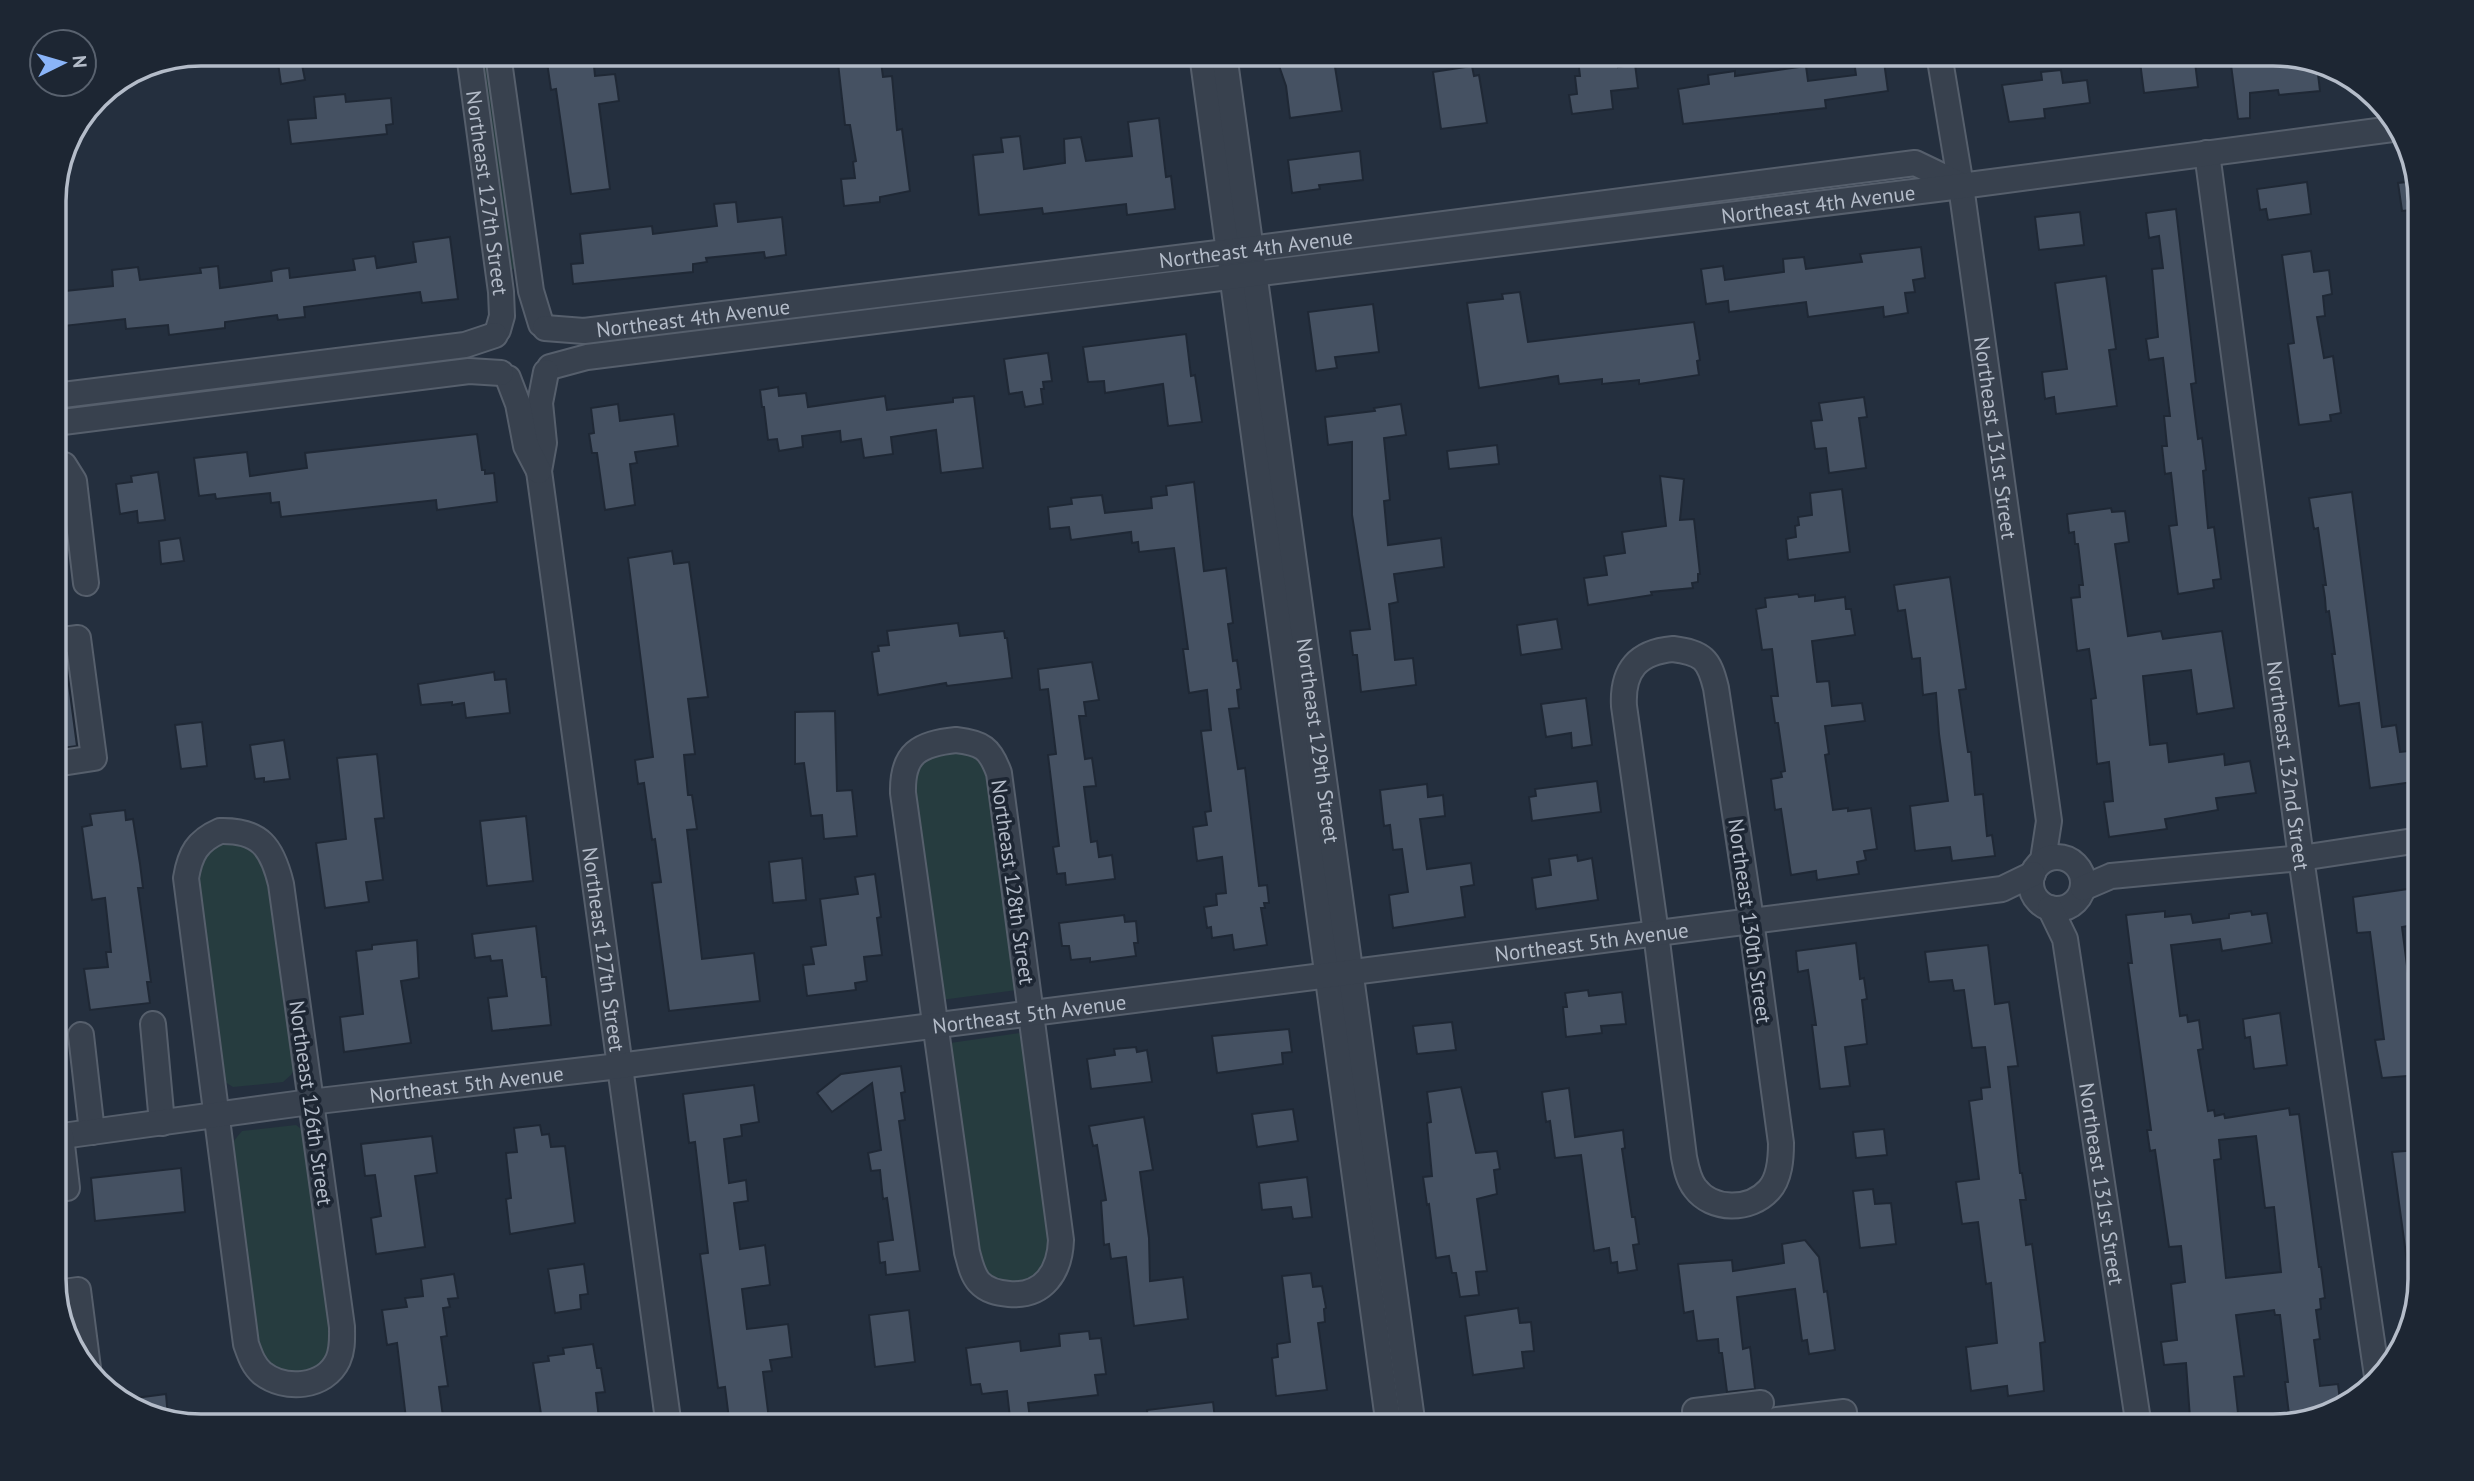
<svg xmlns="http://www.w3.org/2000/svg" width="2474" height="1481" font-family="'PT Sans',sans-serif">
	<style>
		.green { fill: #263c3f }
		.building { fill: #455162; stroke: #1f2835; stroke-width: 2; fill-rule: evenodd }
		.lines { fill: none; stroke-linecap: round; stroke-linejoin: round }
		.minor-casing { stroke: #565f6c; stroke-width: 28 }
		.minor { stroke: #38414e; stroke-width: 24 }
		.labels { text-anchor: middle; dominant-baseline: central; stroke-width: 7; stroke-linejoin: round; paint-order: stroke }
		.street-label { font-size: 21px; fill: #b4bcc9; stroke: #1d2633 }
		.rim { fill: none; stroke: #b4bcc9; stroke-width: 3.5 }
	</style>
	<rect width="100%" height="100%" fill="#242f3e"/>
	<path class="green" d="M476,54H489L518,269L506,270Z
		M960,746L988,763L1017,990L941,1000L909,784L914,763Z
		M227,840L254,847L270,878L296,1065L291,1075L283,1082L233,1087L225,1082L220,1074L194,891L202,855Z
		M1020,1033L1025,1040L1053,1250L1037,1277L1017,1285L995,1280L978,1263L950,1043Z
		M296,1125L305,1132L333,1347L323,1365L305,1376L270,1367L257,1352L230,1149L233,1142L242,1131Z"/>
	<path class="building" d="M287,54H300L305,80L281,84L277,56Z
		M837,54H880L883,77L892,76L897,130L902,129L910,191L880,197V202L844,206L841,179L855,178L853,162L856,161L850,125H845Z
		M1294,54H1333L1342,111L1290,118L1286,86L1276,57Z
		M1586,54H1616L1618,67L1635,64L1638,88L1611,91L1613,109L1572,114L1569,95L1577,94L1575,76H1580L1578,59L1587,58Z
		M1853,54H1883L1888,91L1825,100L1826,108L1683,124L1678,89L1709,84L1708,75L1735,71V76L1806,66L1808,81L1856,75Z
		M2139,54H2194L2198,87L2144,93Z
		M2256,54L2258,59L2282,57L2317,66L2320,91L2279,95L2278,90L2250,93V118L2238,119L2230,57Z
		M593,56L595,76L615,74L617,87L619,101L599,104L610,189L571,194L556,89L551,90L547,62Z
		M1472,66L1474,76L1479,75L1487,123L1441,129L1433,72Z
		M2061,70L2063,83L2087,80L2090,103L2044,109L2045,118L2009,122L2002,85L2042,80L2041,72Z
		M345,94L346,102L391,98L393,124L386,125L387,134L291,144L288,120L316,118L314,97Z
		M1159,118L1166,177L1171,176L1175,209L1127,215L1126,204L1043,214L1042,208L979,215L973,155L1003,152L1001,138L1020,136L1024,169L1065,163L1064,139L1081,137L1086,161L1132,156L1128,122Z
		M1360,151L1363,180L1319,185L1320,189L1292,193L1288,160Z
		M2416,181L2419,192V209L2402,211L2398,183Z
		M2307,182L2311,214L2268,220L2266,209L2260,210L2257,189Z
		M736,202L738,222L782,217L786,255L765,258L764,252L706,258L707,262L693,264V272L573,284L571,264L583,263L580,234L652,226L653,234L717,226L714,204Z
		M2176,209L2196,383L2191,384L2198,439L2202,438L2206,470L2203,471L2208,528L2214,527L2221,579L2213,580L2214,588L2178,594L2169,526L2177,525L2171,473L2165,474L2162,446H2167L2164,416H2170L2163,358L2149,360L2146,339L2158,337L2152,269L2163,268L2159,236L2149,238L2146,213Z
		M2080,212L2084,245L2039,250L2035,217Z
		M450,237L458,299L422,303L420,292L304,307L305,317L278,320L277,315L225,322V328L169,335L168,325L126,329L125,319L55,327V292L113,286L112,270L138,267L140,280L201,273L200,268L218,266L220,288L272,281L271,271L280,269L289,268L290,278L355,270L353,259L375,256L377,268L416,262L413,242Z
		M1921,247L1925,278L1913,280L1915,292L1905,293L1908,313L1884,317L1883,307L1808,317L1806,302L1729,312L1728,301L1706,304L1701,269L1723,266L1725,280L1784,272L1783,259L1804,257L1806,269L1862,262L1860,254Z
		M2311,251L2314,272L2329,270L2332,294L2323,296L2325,316L2317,317L2324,358L2333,356L2341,413L2330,415L2331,421L2299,425L2288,344L2294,343L2282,255Z
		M2106,276L2116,349L2109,350L2117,406L2056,414L2054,397L2045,399L2042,372L2067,369L2055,283Z
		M1520,292L1528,342L1694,322L1700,360L1697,361L1699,375L1639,384V380L1602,384V379L1559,384L1558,376L1479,388L1467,303L1503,299L1502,294Z
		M1373,304L1379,352L1335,357L1337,368L1316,371L1308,312Z
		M1186,334L1191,376L1195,375L1202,422L1168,426L1163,384L1105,393L1104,381L1088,382L1083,347Z
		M1048,353L1052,381L1043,382L1044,389H1041L1043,404L1025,407L1022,392L1009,394L1004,359Z
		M778,387L779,396L806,393L808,407L885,396L887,410L953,402V398L974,396L983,468L941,473L936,430L891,437L893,454L864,458L861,439L841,442L840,431L802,436L803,447L779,451L777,439L768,440L764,407H762L760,390Z
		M1864,397L1867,417L1859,418L1866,468L1829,473L1826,448L1815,449L1811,421L1822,420L1819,403Z
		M618,404L620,421L674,414L678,446L635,452L637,463L630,464L635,505L605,510L597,453H592L589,434L594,433L591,408Z
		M1401,404L1406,435L1384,438L1390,500L1384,501L1388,545L1441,538L1444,567L1394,574L1398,602L1389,604L1395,660L1413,658L1416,685L1361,692L1357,655H1353L1350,631L1370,629L1352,515V442L1328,445L1325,417L1375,411L1374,408Z
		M477,434L482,470H485V474L494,473L497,502L437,510L436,500L281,517L279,502L271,503L270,493L216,499L215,494L199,496L194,458L247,452L250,476L307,468L305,453Z
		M1497,445L1499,464L1449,469L1447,451Z
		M158,472L165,520L138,523L137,511L120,514L116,484L132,482L131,476Z
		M1660,476L1684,479L1680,520L1694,519L1700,574H1698V582L1692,583L1693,588L1651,592L1652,595L1588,605L1584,578L1607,575L1604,556L1625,553L1622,532L1666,526Z
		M1194,482L1204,571L1226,568L1233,623L1228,624L1233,661L1237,660L1241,689L1237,690L1239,708L1229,709L1238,769L1245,768L1259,886L1267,885L1269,903H1264L1265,908H1261L1267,945L1234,950L1232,935L1212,938L1211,927L1207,928L1204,907L1217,905L1216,894L1226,893L1222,857L1197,861L1193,827L1207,825L1205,812L1211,811L1201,731L1211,730L1207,690L1189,693L1183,649H1188L1174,548L1139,552L1138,542L1132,543L1131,532L1071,540L1069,527L1050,529L1048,507L1072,504L1071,498L1102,495L1105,513L1152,508L1151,497L1167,495L1166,486Z
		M1842,489L1850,552L1788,560L1786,539L1796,537L1795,526L1799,525L1798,517L1812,515L1810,493Z
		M2352,492L2382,727L2396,725L2400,752L2409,751L2413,782L2370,788L2359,703L2339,706L2332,654H2335L2329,611L2326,612L2325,598L2323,585H2326L2318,528L2314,529L2309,498Z
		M2111,508L2112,512L2125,511L2129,542L2115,544L2128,636L2161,631L2163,639L2222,631L2234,708L2197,714L2191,670L2143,676L2150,745L2167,743L2169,762L2224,754L2225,765L2250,761L2256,793L2216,798L2218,810L2165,819L2167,829L2109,837L2104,802L2113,801L2109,762L2097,764L2091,699L2096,698L2089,649L2077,651L2071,598L2080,597L2079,585H2083L2078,544H2075L2074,532L2069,533L2067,514Z
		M180,538L184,561L161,564L159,541Z
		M672,551L674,564L689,562L708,697L688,699L695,754L684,755L688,795H692L697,829L687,830L702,959L754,953L760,1001L669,1011L652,883L661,882L655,839L652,840L644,783L638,784L635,760L653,757L628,558Z
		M1950,577L1966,689L1959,690L1968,752H1971L1975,795L1983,794L1987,836L1992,835L1995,856L1952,861L1950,847L1915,851L1910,806L1948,801L1939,734L1936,693L1923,695L1920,658L1912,659L1905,610L1898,611L1894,585Z
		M1798,594L1799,597L1815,595V601L1845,597L1846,609H1851L1855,635L1812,641L1817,682L1829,681L1832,706L1862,703L1865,721L1825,726L1829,754L1825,755L1833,810L1848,808V811L1871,808L1877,849L1864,851L1866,860L1857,862L1859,874L1817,880L1816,871L1791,875L1781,809L1775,810L1771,779L1782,777L1781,772L1785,771L1778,723H1775L1771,696H1778L1772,649L1762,650L1756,609L1766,607L1765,598Z
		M1557,619L1562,649L1521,655L1517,625Z
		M958,623L960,636L1004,631L1005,638H1007L1012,678L947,686L946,683L878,695L872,652L879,651L878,646L889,645L887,631Z
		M65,655L77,746L55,749V656Z
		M1092,662L1099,700L1084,702L1086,716H1079L1085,759L1092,758L1096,786L1084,787L1091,842L1097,841L1099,857L1112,855L1115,879L1066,885L1065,873L1057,874L1053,847L1059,846L1048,755L1056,754L1048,689L1040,690L1038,669Z
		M494,672L495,680L506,679L510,713L466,718L464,703L452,705V702L421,705L418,684Z
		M1586,698L1592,745L1572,748L1571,733L1546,737L1541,704Z
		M835,711L837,791L852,790L857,836L824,839L822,815L811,816L804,763L795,764V712Z
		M202,722L207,766L181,769L175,725Z
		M284,740L290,779L264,782V778L255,779L250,745Z
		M377,754L384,818L375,819L383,880L366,882L369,902L325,908L316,843L346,839L337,758Z
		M1597,781L1601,812L1532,821L1529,797L1536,796L1535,789Z
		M1427,784L1428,797L1443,795L1445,816L1420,819L1427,869L1471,863L1474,885L1461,887L1465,917L1393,928L1389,895L1408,892L1402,849L1393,850L1390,825L1384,826L1380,790Z
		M125,810L126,820L133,819L140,864L143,888H138L151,982H147L150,1003L90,1010L84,969L108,967L106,952H111L105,898L92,900L82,827L92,825L90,814Z
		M526,816L533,881L487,886L480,821Z
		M1577,855L1578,861L1592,858L1598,900L1536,909L1532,878L1551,875L1549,859Z
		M802,858L806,900L773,903L769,862Z
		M875,874L881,917L877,918L882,955L864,957L867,981L855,983L856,990L807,996L803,965L814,964L811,947L826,945L820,899L858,894L855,877Z
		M2408,889L2413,925L2402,927L2416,1035L2420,1034V1075L2382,1078L2375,1040L2384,1039L2370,932L2357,933L2353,897Z
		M2165,911V917L2191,914L2193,923L2229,918V914L2251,911L2252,915L2267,913L2272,943L2222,951L2220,939L2171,945L2180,1016L2187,1015L2188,1022L2199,1020L2203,1049L2198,1050L2208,1111L2214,1110L2215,1116L2224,1114L2225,1118L2289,1108L2290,1115L2299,1114L2319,1267H2321L2325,1298L2320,1299L2321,1309L2316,1310L2320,1339L2314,1340L2320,1386L2338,1384L2341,1409L2290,1422L2285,1382H2288L2280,1315H2275L2274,1310L2236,1315L2244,1376L2234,1377L2238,1413L2227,1414L2228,1427H2198L2197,1417L2190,1418L2186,1363L2164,1365L2161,1342L2177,1340L2171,1284L2185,1282L2181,1246L2169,1247L2155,1150L2150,1151L2147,1130H2151L2128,963H2132L2126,915ZM2256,1136L2265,1208L2274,1207L2281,1272L2226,1278L2214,1160L2221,1159L2219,1140Z
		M1124,915L1125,922L1136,921L1138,943H1134L1136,956L1090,962V958L1071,960L1069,946H1062L1059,923Z
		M536,926L542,977H546L551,1025L492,1031L488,998L507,996L502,960L491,961L490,956L475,958L472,934Z
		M417,940L419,978L401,981L411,1043L344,1052L340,1017L363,1014L356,951L372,949V945Z
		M1856,943L1860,979L1864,978L1867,999L1862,1000L1867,1044L1845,1047L1850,1086L1820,1089L1812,1025H1816L1808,970L1798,972L1796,951Z
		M1988,945L1995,1004L2009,1002L2018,1066L2008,1067L2020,1173H2022L2026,1200H2020L2026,1245L2032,1244L2045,1342L2040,1343L2044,1391L2008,1396L2007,1386L1971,1391L1966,1347L1997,1343L1991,1283L1986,1284L1978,1222L1962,1224L1956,1182L1979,1179L1969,1101L1982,1099L1981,1088L1990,1087L1985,1047L1972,1048L1964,990L1954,991L1952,980L1929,982L1925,952Z
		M1588,990L1589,996L1622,992L1626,1024L1601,1026L1602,1033L1566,1037L1563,1007H1567L1565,993Z
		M2280,1013L2287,1065L2254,1069L2250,1037L2245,1038L2243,1019Z
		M1452,1022L1456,1050L1417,1054L1413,1026Z
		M1289,1029L1292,1052L1282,1053L1283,1064L1217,1073L1212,1036Z
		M1136,1047L1137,1052L1147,1050L1152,1082L1091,1089L1087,1059L1115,1055L1114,1049Z
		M901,1066L905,1092L901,1093L905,1120L899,1121L920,1271L886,1275L885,1262L880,1263L878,1242L893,1240L887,1198L883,1199L880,1170L871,1171L868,1153L881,1150L872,1083L832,1112L817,1093L841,1074Z
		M754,1085L759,1122L741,1125L742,1136L724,1139L729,1183L746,1180L748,1201L734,1203L740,1249L765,1245L770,1285L742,1289L747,1329L788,1324L792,1357L770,1360L772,1371L763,1372L770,1427H730L725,1387L718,1388L700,1254L708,1253L695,1142L689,1143L683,1094Z
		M1461,1087L1476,1153L1497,1151L1500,1169L1494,1170L1497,1194L1477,1199L1487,1271L1476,1272L1479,1295L1460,1297L1456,1273H1452L1449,1256L1436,1258L1429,1204L1427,1205L1423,1177L1432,1176L1427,1123L1431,1122L1427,1092Z
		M1569,1088L1575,1137L1623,1130L1625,1148L1622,1149L1632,1217H1635L1639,1244L1633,1245L1637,1270L1618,1273L1617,1262L1611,1263L1609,1248L1594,1251L1581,1155L1555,1158L1550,1121L1546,1122L1542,1092Z
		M1293,1109L1298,1141L1257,1147L1252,1114Z
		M1144,1117L1153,1170L1140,1172L1149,1238L1150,1281L1183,1277L1188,1319L1134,1326L1126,1257L1111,1259L1109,1244L1104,1245L1101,1201L1106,1200L1097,1145L1093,1146L1089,1126Z
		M540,1125L542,1135L549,1134L551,1147L565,1146L575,1223L510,1234L506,1199L511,1198L506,1153L517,1152L514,1128Z
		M1884,1129L1887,1155L1856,1158L1853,1132Z
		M432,1136L437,1173L415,1176L425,1247L376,1254L371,1218L381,1216L375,1175L365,1176L361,1144Z
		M2420,1150V1269H2408L2392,1152Z
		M181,1168L185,1212L95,1221L91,1178Z
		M1307,1177L1312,1217L1293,1219L1291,1207L1262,1210L1259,1183Z
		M1873,1189L1875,1204L1891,1203L1896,1244L1860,1248L1853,1191Z
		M1805,1240L1819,1257L1824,1292L1827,1291L1835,1350L1809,1354L1807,1340L1802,1341L1795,1289L1737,1297L1743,1349L1750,1347L1755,1389L1727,1392L1722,1353H1719L1718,1339L1697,1341L1693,1311L1684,1313L1678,1264L1732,1260L1733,1271L1784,1263L1782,1244Z
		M584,1264L588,1294L580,1295L581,1309L555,1313L548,1269Z
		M1311,1273L1313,1287L1322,1286L1326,1308L1324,1309L1325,1322L1318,1323L1327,1390L1276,1396L1272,1358L1278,1357L1277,1344L1290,1342L1282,1276Z
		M454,1274L458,1298L448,1299L450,1307L443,1308L447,1336L441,1337L448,1386L439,1387L444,1424L407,1427L397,1343L387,1345L382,1310L407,1307L405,1298L423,1296L421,1279Z
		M1518,1308L1520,1323L1531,1322L1534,1351L1522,1352L1524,1368L1473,1375L1465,1316Z
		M909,1310L915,1362L875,1367L869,1315Z
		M1089,1331L1090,1339L1101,1338L1106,1374L1095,1375L1098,1395L1028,1403L1031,1427H1011L1007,1391L982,1394L980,1384L971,1385L966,1348L1020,1341L1021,1351L1060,1346L1059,1334Z
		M593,1344L597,1368H601L605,1392L596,1393L600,1427H543L533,1363L549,1361L548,1356L564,1354L563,1348Z
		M166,1394L168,1418L127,1407L120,1400Z
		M1213,1402L1216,1427H1149L1147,1410Z"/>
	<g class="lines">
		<g class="minor-casing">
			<g id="minor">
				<path id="s1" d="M469,54L501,292L502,316L498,330"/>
				<path d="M498,54L531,291L541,324"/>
				<path d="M1202,54L1389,1427"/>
				<path id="s2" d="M1224,54L1413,1427"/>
				<path id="s3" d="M1939,54L1961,186L2049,821L2043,860"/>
				<path id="s4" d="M2207,153L2301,858L2377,1376"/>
				<path id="s5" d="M545,328L584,331L1250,249L1915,163L1961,185"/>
				<path id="s6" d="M550,367L587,357L1961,186L2400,128"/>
				<path id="s7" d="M546,372L540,403L544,443L539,471L669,1427"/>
				<path d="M508,378L518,404L526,446L539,471"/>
				<path d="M55,396L465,345L495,335"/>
				<path d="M55,423L469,371L501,373"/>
				<path d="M64,465L74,481L86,583"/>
				<path d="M55,641L78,638L94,758L55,764"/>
				<path d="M1673,649C1703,653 1709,659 1716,688L1751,920L1781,1143C1781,1158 1780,1178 1769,1190C1750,1211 1712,1211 1695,1188C1688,1179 1686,1167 1684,1157L1656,933L1624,706C1622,670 1638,652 1673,649Z"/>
				<path d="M956,740C982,743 990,748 999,773L1061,1240C1060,1271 1044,1297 1009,1294C998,1293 987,1291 979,1282C972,1274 970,1263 967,1252L903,793C902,753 919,744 956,740Z"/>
				<path d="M220,831C260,830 272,847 281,884L342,1327C342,1338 343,1349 338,1360C325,1388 285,1391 262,1373C253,1365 250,1355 246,1344L186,878C190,854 197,841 220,831Z"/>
				<circle cx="2057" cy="883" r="26"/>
				<path d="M2083,888L2111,876L2301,858L2420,840"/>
				<path id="s8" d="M2050,908L2065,939L2139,1427"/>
				<path d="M153,1024L162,1123"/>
				<path d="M81,1035L92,1132"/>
				<path id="s9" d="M55,1137L310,1102L619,1066L2002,889L2033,874"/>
				<path d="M55,1190L67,1188L61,1136"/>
				<path d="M56,1293L78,1290L88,1368"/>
				<path d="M1697,1427L1695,1411L1761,1403"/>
				<path d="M1778,1427L1777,1420L1844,1412L1846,1427"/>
			</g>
		</g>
		<use href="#minor" class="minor"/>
	</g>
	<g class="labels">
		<g class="street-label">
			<text stroke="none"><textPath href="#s1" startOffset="140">Northeast 127th Street</textPath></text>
			<text stroke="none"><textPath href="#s6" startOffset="1279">Northeast 4th Avenue</textPath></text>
			<text stroke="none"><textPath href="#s5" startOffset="716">Northeast 4th Avenue</textPath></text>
			<text stroke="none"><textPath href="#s5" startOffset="149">Northeast 4th Avenue</textPath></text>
			<text stroke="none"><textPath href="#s3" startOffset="388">Northeast 131st Street</textPath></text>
			<text stroke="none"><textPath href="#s2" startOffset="693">Northeast 129th Street</textPath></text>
			<text stroke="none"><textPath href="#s4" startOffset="618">Northeast 132nd Street</textPath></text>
			<text transform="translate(1013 882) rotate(82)">Northeast 128th Street</text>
			<text transform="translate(1750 921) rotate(82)">Northeast 130th Street</text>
			<text stroke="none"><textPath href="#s9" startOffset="1549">Northeast 5th Avenue</textPath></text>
			<text stroke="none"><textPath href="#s7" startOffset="583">Northeast 127th Street</textPath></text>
			<text stroke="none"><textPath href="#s9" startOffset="982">Northeast 5th Avenue</textPath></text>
			<text stroke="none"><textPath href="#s9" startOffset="415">Northeast 5th Avenue</textPath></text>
			<text transform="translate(311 1103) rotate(82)">Northeast 126th Street</text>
			<text stroke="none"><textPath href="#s8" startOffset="282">Northeast 131st Street</textPath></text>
		</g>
	</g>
	<path d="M0 0H2474V1481H0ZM201 66H2273A135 135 0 0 1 2408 201V1279A135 135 0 0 1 2273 1414H201A135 135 0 0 1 66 1279V201A135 135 0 0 1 201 66Z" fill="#1d2633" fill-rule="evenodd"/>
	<path class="rim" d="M201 66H2273A135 135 0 0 1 2408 201V1279A135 135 0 0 1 2273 1414H201A135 135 0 0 1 66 1279V201A135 135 0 0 1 201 66Z"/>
	<g transform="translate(63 63) rotate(85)"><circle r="33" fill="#1d2633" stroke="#59626f" stroke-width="2"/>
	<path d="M0-5L12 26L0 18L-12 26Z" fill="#8ab4f8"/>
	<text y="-10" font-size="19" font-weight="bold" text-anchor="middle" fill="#b4bcc9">N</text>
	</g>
</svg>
